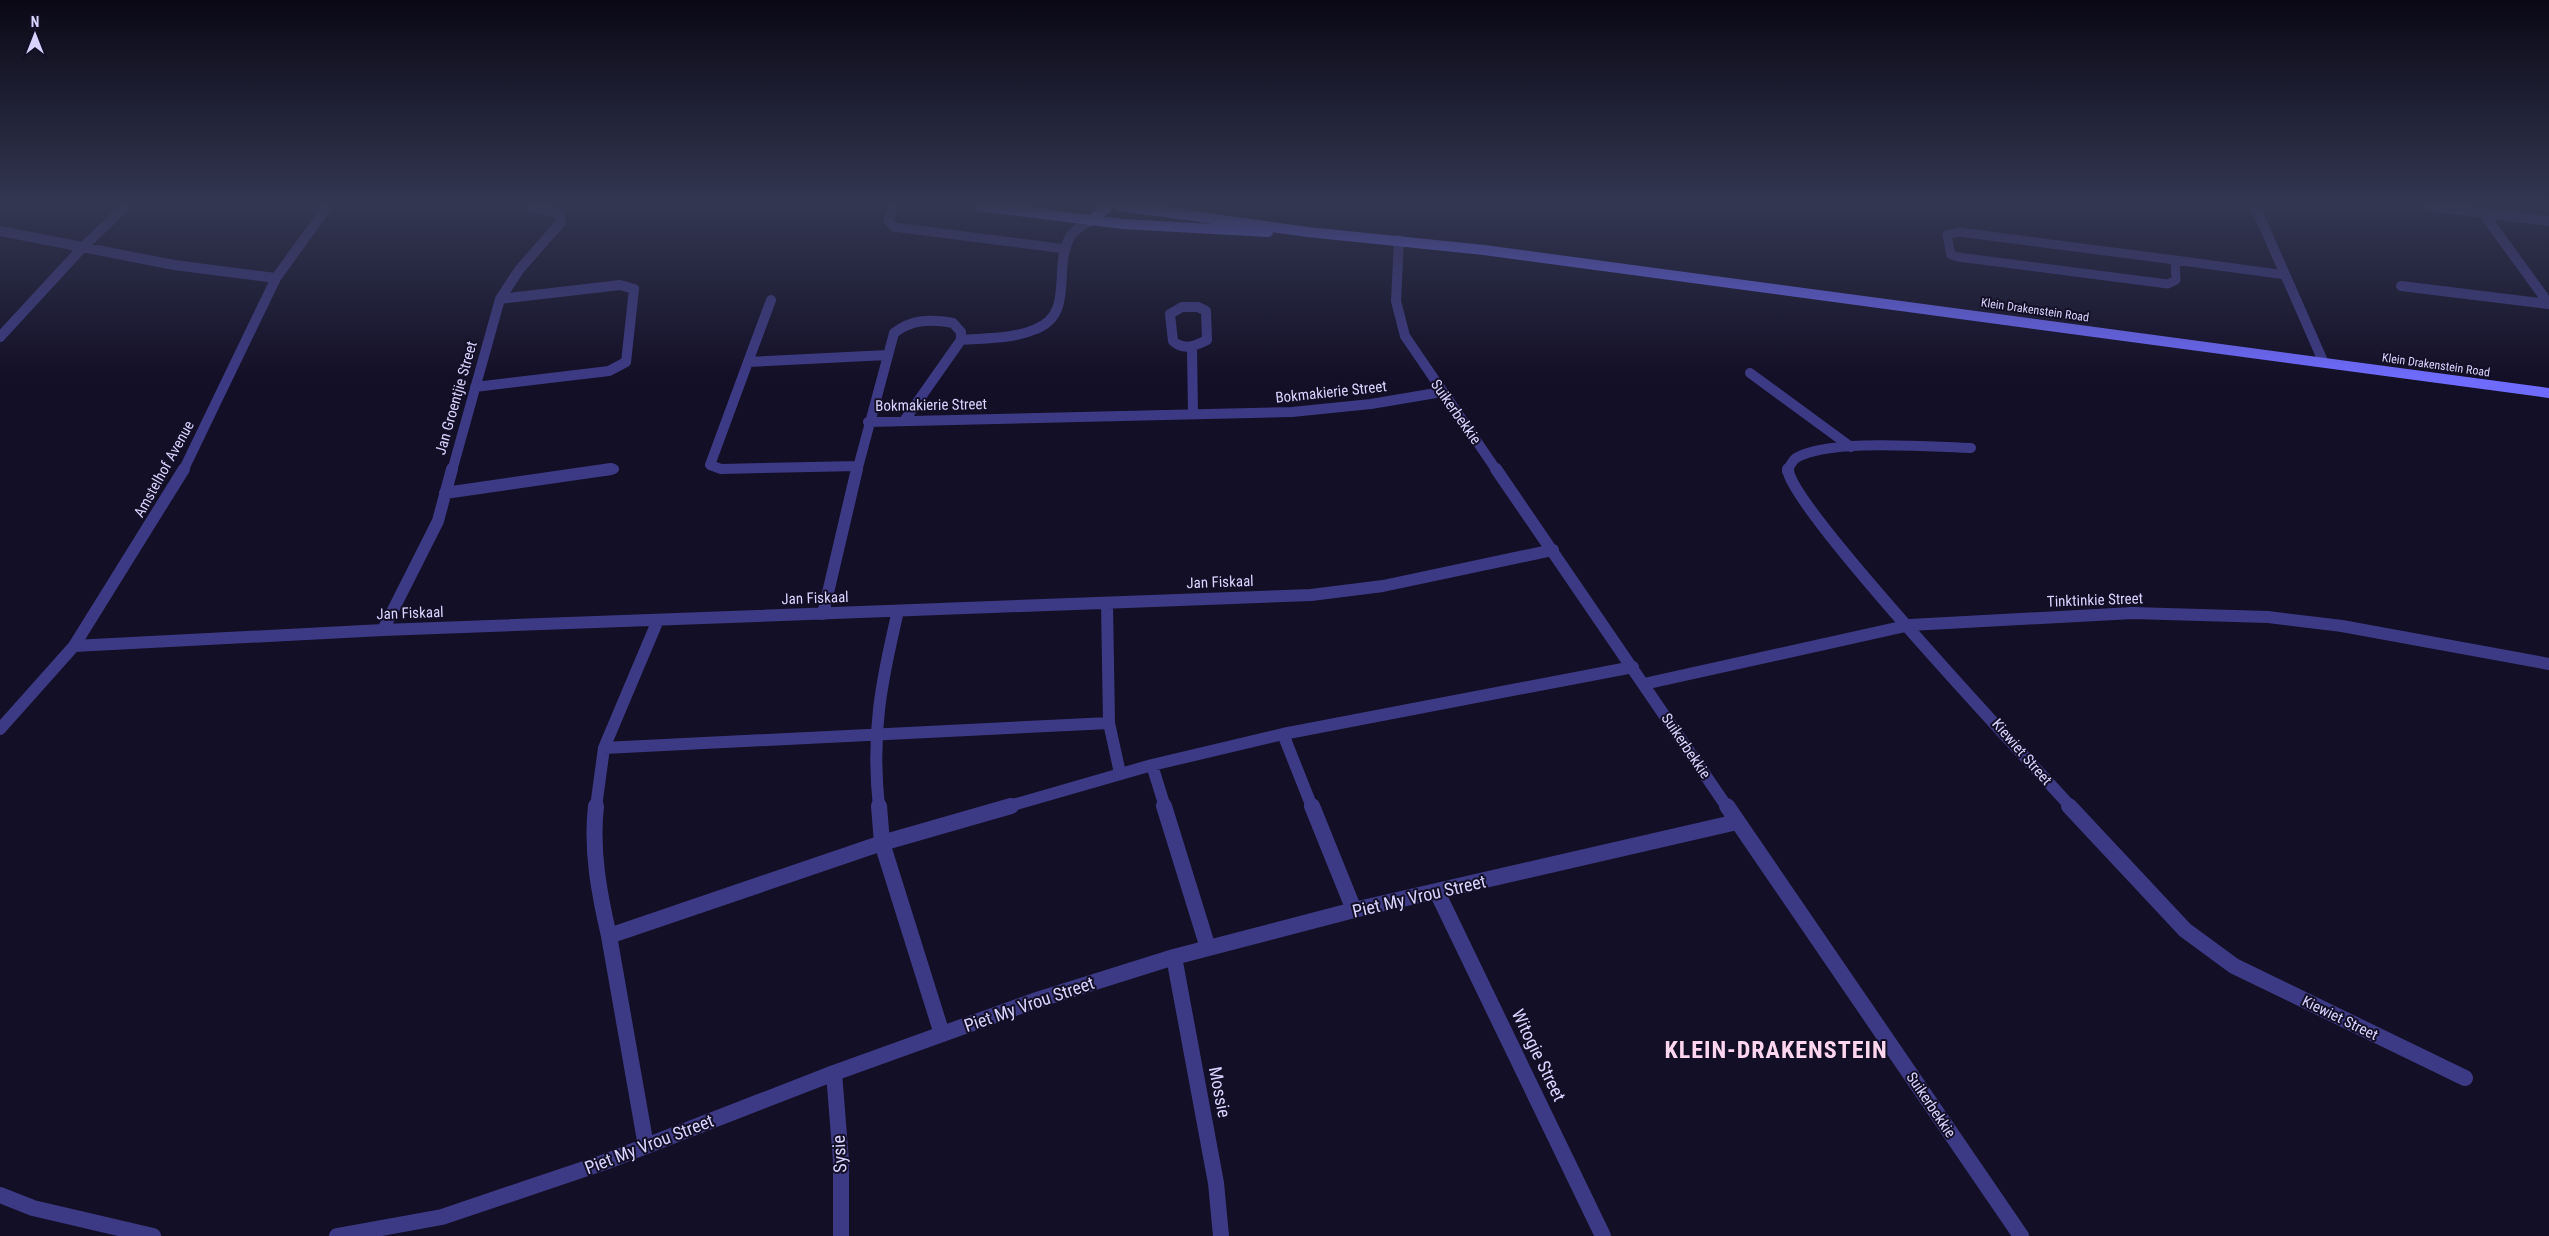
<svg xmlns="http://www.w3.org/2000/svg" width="2549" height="1236" font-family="'Roboto Condensed',sans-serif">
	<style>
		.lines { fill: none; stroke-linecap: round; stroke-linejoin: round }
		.lane { stroke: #3d3a85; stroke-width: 9 }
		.street-far2 { stroke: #3d3a85; stroke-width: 10 }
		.street-far1 { stroke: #3d3a85; stroke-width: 12 }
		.street { stroke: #3d3a85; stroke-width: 16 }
		.secondary { stroke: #6f6bff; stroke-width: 10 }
		.labels { text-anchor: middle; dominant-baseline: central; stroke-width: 4; stroke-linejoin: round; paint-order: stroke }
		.far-street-label { font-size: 12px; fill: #d9d4ff; stroke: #130f26 }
		.street-label { font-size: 15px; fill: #d9d4ff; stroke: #130f26 }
		.near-street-label { font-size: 18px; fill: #d9d4ff; stroke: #130f26 }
		.near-district-label { font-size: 24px; font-weight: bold; letter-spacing: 1px; fill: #ffd6f0; stroke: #130f26 }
	</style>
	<rect width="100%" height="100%" fill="#130f26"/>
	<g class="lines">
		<path class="lane" d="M894,206L888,221L894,227L1066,249
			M1959,232L2175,260L2176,280L2168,284L1958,257L1951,255L1947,235Z
			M2175,260L2286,275"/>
		<path class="street-far2" d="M2255,206L2323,361
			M2427,206L2549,221
			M2483,213L2549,304
			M0,231L174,265L276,278
			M1399,240L1396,301L1405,336L1497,471
			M2401,286L2548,304
			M1182,307H1198L1206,311L1207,340C1195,346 1184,351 1173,341L1170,314Z
			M0,337L83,247L126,206
			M961,340C986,338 1013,339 1036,329C1074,314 1054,270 1068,241C1072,231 1081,226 1090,221
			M1192,347L1193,414
			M748,362L771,300
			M1750,373L1851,447
			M475,387L609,371L626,362L634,289L620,285L500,299
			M868,422L1292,412L1371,404L1442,392
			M858,466L721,469L710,465L748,362L887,355
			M183,471L276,278L328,206
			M452,471L500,299L519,270L561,222L559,213L528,206
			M603,471L614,469
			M857,471L894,333C912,319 931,319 953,323L961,332V340L904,421
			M1787,471C1790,466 1792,461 1796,458C1829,438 1931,447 1971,448"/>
		<path class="street-far1" d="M1496,469L1727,807
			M1788,469C1787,504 2032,764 2071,807
			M445,493L611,469
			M823,614L857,469
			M383,630L438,521L452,469
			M74,646L383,630L1311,595L1383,586L1553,550
			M1644,684L1910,625L2133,613L2268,617L2342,626L2549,664
			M1109,723L1120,773
			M0,729L74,646L184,469
			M1283,734L1312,807
			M604,748L1109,723L1107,603
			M1152,765L1165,807
			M596,807L604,748L658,620
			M879,807C871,733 881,683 898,611
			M1006,807L1152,765L1283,734L1633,667"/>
		<path class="street" d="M596,806C591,850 599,893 609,936
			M879,806L882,843L1011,806
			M1164,806L1208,948
			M1312,806L1354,910
			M1727,806L2021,1236
			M2069,806L2185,930L2234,966L2465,1078
			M1437,892L1603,1236
			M1174,957L1216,1183L1221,1236
			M834,1073L841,1161V1236
			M646,1146L609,936L882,843L942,1034
			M0,1195L33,1208L153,1236
			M337,1236L442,1217L605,1162L834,1073L1034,1001L1174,957L1354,910L1737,822"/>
		<path class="secondary" d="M978,206L1123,224L1268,232
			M1120,206L1308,232L1484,250L2549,393
			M1090,221L1109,206"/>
	</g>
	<linearGradient id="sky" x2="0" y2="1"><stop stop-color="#0a0815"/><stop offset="0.54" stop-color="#333752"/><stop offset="1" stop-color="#333752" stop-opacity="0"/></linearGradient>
	<rect width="2549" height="379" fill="url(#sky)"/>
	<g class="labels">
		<g class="far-street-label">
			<text transform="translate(2035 310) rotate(8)">Klein Drakenstein Road</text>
			<text transform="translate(2436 365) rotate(8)">Klein Drakenstein Road</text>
		</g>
		<g class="street-label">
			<text transform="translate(1331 392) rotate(-6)">Bokmakierie Street</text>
			<text transform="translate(456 398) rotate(-74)">Jan Groentjie Street</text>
			<text transform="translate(931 405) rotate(-1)">Bokmakierie Street</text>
			<text transform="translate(1456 412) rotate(55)">Suikerbekkie</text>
			<text transform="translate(164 469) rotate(-61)">Amstelhof Avenue</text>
			<text transform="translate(1220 582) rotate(-2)">Jan Fiskaal</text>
			<text transform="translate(815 598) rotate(-2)">Jan Fiskaal</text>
			<text transform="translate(2095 600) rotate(-2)">Tinktinkie Street</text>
			<text transform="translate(410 613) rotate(-2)">Jan Fiskaal</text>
			<text transform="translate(1686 746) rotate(56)">Suikerbekkie</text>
			<text transform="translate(2022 752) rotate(49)">Kiewiet Street</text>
			<text transform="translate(2340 1018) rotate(26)">Kiewiet Street</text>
			<text transform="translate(1931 1105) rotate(56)">Suikerbekkie</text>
		</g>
		<g class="near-street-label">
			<text transform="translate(1419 896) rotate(-13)">Piet My Vrou Street</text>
			<text transform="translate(1029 1004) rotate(-19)">Piet My Vrou Street</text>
			<text transform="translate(1539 1055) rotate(64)">Witogie Street</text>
			<text transform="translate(1220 1092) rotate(79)">Mossie</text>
			<text transform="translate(649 1144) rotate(-21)">Piet My Vrou Street</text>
			<text transform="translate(839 1154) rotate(-93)">Sysie</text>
		</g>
		<g class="near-district-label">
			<text x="1776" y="1050">KLEIN-DRAKENSTEIN</text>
		</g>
	</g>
	<g transform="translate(35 35)" stroke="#130f26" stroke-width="4" paint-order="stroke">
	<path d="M0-4L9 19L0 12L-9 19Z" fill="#d9d4ff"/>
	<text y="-8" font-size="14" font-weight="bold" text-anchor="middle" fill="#d9d4ff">N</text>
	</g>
</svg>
